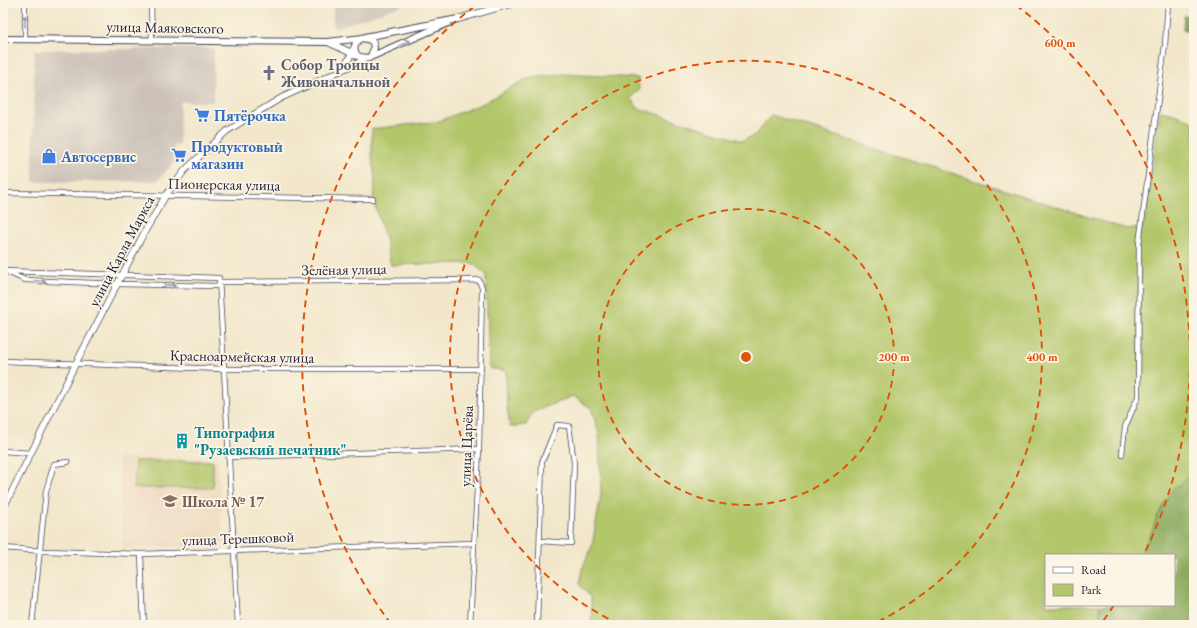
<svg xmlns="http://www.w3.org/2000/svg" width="1197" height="628" font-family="'EB Garamond',serif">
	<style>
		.built { fill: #edd7bb }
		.industrial { fill: #ccc2b9 }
		.green { fill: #b2c66a; stroke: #6a7452 }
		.forest { fill: #8dab5e; stroke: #58664c }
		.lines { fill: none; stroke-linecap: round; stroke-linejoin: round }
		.minor-casing { stroke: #414051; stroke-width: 6 }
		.tertiary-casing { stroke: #414051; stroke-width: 7 }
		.secondary-casing { stroke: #414051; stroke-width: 8 }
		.minor { stroke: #fff; stroke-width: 4.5 }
		.tertiary { stroke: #fff; stroke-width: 5.5 }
		.secondary { stroke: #fff; stroke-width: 6 }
		.oneway { stroke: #9c9ca7 }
		.ring { fill: none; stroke: #de560e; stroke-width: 2; stroke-dasharray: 7 5 }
		.labels { text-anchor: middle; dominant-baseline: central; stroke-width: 3.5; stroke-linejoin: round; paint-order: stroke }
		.street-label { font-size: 15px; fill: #22223b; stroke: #fcf5e5 }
		.worship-label { font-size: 15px; font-weight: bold; fill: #5b616d; stroke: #fcf5e5; text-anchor: start }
		.shop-label { font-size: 15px; font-weight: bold; fill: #366cbe; stroke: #fcf5e5; text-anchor: start }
		.culture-label { font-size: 15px; font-weight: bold; fill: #0d838f; stroke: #fcf5e5; text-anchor: start }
		.education-label { font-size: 15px; font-weight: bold; fill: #785e54; stroke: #fcf5e5; text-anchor: start }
		.centre { fill: #de560e; stroke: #fcf5e5; stroke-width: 2 }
		.ring-label { font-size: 12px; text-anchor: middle; font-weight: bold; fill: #de560e; stroke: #fcf5e5; stroke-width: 3.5; stroke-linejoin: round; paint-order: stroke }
	</style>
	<rect width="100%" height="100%" fill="#fcf5e5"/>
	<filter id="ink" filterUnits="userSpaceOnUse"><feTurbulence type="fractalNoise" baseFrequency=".025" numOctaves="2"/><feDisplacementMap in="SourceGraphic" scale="8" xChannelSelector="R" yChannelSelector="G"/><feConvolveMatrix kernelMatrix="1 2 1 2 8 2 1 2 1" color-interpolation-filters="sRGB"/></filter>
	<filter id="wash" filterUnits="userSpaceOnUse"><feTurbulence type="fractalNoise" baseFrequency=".012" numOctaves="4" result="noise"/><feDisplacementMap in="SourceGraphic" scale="16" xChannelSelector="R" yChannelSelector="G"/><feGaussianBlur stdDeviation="0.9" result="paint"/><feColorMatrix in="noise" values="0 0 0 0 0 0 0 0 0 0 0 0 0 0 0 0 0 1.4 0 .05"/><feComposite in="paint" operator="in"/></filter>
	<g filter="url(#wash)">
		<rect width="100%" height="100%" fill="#f2e7cb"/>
		<path class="built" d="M118,458L217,459L223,544L123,549Z"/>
		<path class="industrial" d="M333,3H409L333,29Z
			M214,48L213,102H180L179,145L174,146V163L157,181L33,182L34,50Z"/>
		<path class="green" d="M563,74L638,78L639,90L630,98L638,108L742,141L755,135L771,115L1126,229L1142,227L1145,221L1160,111L1174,114L1194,122V469L1187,479L1172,490L1157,517L1152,532L1140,555H1046V605H1100V625H590L592,619L591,598L579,584L582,569L592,546L601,494L599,434L591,408L573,396L533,412L526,425L510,427L507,407L506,371L489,368L486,274L472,263L391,265L384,235L373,199L375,180L372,156V129L439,121L484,103L526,79Z
			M135,461H213V488H134Z"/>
		<path class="forest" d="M1184,16H1194V30H1183Z
			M1194,469V625H1100V605H1174V555H1140L1152,532L1157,517L1172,490L1187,479Z"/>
	</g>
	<g filter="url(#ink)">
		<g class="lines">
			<g class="minor-casing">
				<path id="minor" d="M151,3L152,40
					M25,39V3
					M3,193L373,199
					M3,271L219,278L238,625
					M7,272L25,280L117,284L219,286
					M219,282L479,280L482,288L479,449L470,625
					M3,361L224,369H481
					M3,451L31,453
					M1122,454L1125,427L1138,397L1139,244L1165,45L1168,3
					M230,457L479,449
					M3,548L44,551L141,554L474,543
					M141,554L144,625
					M32,625L46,491L54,464L68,462
					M537,625L542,462L557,425L569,426L574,463L571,543L540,541"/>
			</g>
			<g class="tertiary-casing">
				<path id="tertiary" d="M341,69L349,59L353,49
					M3,509L75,365L144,233L166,195L185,170L227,131L281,98L368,58"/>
			</g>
			<g class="secondary-casing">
				<path id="secondary" d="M365,37L458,19L514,3
					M3,39L327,42L363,38L371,40C376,46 374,52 369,58
					M328,42L360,57L368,58L448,23
					M357,55C352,49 355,42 361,38"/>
			</g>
			<use href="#minor" class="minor"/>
			<use href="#tertiary" class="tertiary"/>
			<use href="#secondary" class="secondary"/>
		</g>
		<defs><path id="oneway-shaft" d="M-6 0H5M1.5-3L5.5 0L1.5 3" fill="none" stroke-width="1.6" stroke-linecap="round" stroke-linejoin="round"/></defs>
		<g class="oneway">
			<use href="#oneway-shaft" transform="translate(25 21) rotate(-90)"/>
			<use href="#oneway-shaft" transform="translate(405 43) rotate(-24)"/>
			<use href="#oneway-shaft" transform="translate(40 281) rotate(3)"/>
			<use href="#oneway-shaft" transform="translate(170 285) rotate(1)"/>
		</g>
	</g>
	<g class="ring">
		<circle cx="746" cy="357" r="148"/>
		<path d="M619 624A296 296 0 1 1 873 624"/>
		<path d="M1114 605A444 444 0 0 1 1101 624M391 624A444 444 0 0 1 476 5M1016 5A444 444 0 0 1 1145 552"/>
	</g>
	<defs>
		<g id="church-bare" transform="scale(1.2)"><path d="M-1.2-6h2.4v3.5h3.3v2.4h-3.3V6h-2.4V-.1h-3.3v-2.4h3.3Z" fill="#6b7280" stroke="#fcf5e5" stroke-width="2.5" paint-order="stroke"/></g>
		<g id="supermarket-bare" transform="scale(1.2)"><path d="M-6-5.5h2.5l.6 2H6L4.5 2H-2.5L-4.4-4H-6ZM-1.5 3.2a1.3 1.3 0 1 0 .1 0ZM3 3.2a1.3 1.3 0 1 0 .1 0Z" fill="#3f7fe0" stroke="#fcf5e5" stroke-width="2.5" paint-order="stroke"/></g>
		<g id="shop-bare" transform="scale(1.2)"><path d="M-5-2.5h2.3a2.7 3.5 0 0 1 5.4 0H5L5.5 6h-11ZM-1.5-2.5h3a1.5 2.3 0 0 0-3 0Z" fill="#3f7fe0" stroke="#fcf5e5" stroke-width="2.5" paint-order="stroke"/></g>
		<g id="building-bare" transform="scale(1.2)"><path d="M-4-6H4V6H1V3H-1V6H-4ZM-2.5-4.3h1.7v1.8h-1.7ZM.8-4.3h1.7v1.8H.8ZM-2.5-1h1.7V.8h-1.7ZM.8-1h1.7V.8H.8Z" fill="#0f9aa8" stroke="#fcf5e5" stroke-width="2.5" paint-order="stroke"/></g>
		<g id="school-bare" transform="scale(1.2)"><path d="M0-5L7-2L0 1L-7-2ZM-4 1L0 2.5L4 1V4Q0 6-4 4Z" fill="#8d6e63" stroke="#fcf5e5" stroke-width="2.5" paint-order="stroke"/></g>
	</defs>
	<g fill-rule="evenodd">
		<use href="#church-bare" x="269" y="73"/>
		<use href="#supermarket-bare" x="202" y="115"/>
		<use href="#supermarket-bare" x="179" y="155"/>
		<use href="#shop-bare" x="49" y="156"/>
		<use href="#building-bare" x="182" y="441"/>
		<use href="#school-bare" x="170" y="501"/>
	</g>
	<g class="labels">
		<g class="street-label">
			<text transform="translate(165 27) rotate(1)">улица Маяковского</text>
			<text transform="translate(224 184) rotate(1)">Пионерская улица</text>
			<text transform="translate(121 251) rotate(-62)">улица Карла Маркса</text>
			<text transform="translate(344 269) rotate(-1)">Зелёная улица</text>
			<text transform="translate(242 356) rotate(1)">Красноармейская улица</text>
			<text transform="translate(466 446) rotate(-88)">улица Царёва</text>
			<text transform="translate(238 538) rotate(-2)">улица Терешковой</text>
		</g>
		<g class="worship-label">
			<text x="281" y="64">Собор Троицы<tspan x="281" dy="17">Живоначальной</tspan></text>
		</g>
		<g class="shop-label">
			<text x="214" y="115">Пятёрочка</text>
			<text x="191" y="146">Продуктовый<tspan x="191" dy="17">магазин</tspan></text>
			<text x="61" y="156">Автосервис</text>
		</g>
		<g class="culture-label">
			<text x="194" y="432">Типография<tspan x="194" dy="17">"Рузаевский печатник"</tspan></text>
		</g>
		<g class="education-label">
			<text x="182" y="501">Школа № 17</text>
		</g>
	</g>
	<circle cx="746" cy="357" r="6" class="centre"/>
	<g class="ring-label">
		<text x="1060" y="47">600 m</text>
		<text x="894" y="361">200 m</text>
		<text x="1042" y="361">400 m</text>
	</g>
	<rect width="1197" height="628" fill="none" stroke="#fcf5e5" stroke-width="16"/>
	<rect x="1045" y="554" width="130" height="52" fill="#fcf5e5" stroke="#a5a1a1"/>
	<rect x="1053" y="567" width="20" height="6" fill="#ffffff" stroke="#a5a1a1"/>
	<text x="1081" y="574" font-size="12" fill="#22223b">Road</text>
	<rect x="1053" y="584" width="20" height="12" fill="#b2c66a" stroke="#a5a1a1"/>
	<text x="1081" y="594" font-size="12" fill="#22223b">Park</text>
</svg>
